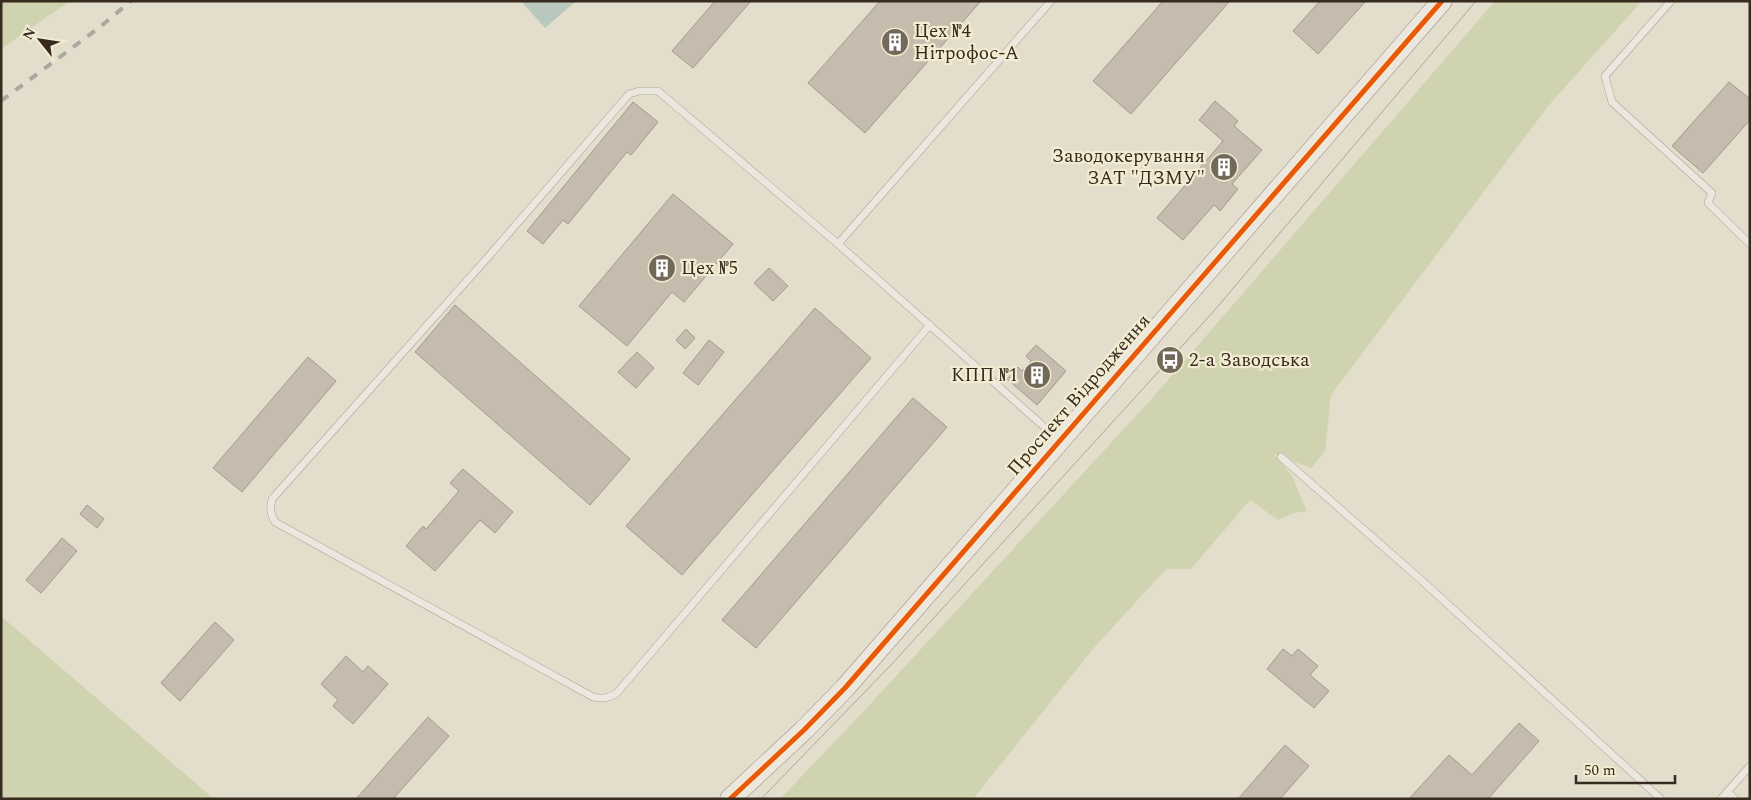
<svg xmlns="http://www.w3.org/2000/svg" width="1751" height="800" font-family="Spectral,serif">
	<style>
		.green { fill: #d0d3af }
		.water { fill: #b8c8bf }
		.building { fill: #c6bcad; stroke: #a3998c }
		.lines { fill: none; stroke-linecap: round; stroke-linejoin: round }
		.lane-casing { stroke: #a8a295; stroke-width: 8 }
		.secondary-casing { stroke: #989185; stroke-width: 21 }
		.lane { stroke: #ebe7de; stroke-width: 7 }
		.secondary { stroke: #ebe7de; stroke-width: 20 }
		.tram { stroke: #aaa79e; stroke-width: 1 }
		.rail { stroke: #aaa79e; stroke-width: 4; stroke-dasharray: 9 9; stroke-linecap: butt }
		.cycleway-casing { stroke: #f4ecd2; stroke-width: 8 }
		.cycleway { stroke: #e8590c; stroke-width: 5 }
		.labels { text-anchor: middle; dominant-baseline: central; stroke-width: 4.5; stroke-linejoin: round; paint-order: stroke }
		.poi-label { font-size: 19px; fill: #362b1e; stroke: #f4ecd2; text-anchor: start }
		.street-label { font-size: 19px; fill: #362b1e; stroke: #f4ecd2 }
	</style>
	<rect width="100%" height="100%" fill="#e3ddcc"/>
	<path class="green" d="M1,1H70L1,49Z
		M1495,1H1642L1549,105L1331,395L1325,451L1311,468L1274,454L1292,476L1307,511L1294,513L1278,520L1250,500L1191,569H1166L1092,650L973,799H780L861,714L1156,394Z
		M1,616L214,799H1Z"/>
	<path class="water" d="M521,1H576L545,28Z"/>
	<path class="building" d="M715,1H751L693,68L672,51Z
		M880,1H981L865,133L808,83Z
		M1163,1L1229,2L1131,114L1093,81Z
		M1320,1H1366L1318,54L1293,31Z
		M1729,82L1750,99V120L1703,173L1672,146Z
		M1215,101L1238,121L1234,126L1262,150L1232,184L1238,189L1220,211L1214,205L1183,240L1157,218L1223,141L1199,120Z
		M633,102L658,122L631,155L627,152L568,224L563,220L543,244L527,231Z
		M673,194L733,244L684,302L672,292L627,346L579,306Z
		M769,268L788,286L773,301L754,283Z
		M455,305L630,459L590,505L415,352Z
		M815,308L871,358L682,575L626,526Z
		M686,329L695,338L685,349L676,340Z
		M709,340L724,352L698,385L683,373Z
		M1036,345L1066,371L1037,405L1007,379L1018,367L1022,371L1031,361L1026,356Z
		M637,352L654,368L636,388L618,372Z
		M308,357L336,381L242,492L213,468Z
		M913,398L947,427L756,648L722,620Z
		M463,469L513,512L495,533L480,520L435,571L406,546L423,526L426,529L459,491L450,483Z
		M87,505L104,519L97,528L80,514Z
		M62,538L77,551L41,593L26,580Z
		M215,622L234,640L180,701L161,683Z
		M1283,649L1292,656L1298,649L1318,666L1310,675L1329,691L1314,708L1267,669Z
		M346,656L363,672L368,666L388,684L353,724L333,706L338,700L321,684Z
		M428,717L449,736L393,799H356Z
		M1519,723L1539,741L1488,799H1409L1449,755L1472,775Z
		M1285,745L1309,766L1280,799H1238Z"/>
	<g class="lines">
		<g class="lane-casing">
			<path id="lane" d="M1671,1L1605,76L1612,102L1712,193L1708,203L1750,244
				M838,244L1051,1
				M930,325L616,694C608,698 603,699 593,697L275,522C270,514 270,508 272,499L489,256L629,94L639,91H658L838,244L1059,440
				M1281,457L1419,578L1661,799
				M1727,792L1735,799
				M1721,799L1750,766"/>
		</g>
		<g class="secondary-casing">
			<path id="secondary" d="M730,799L804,730L845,688L1442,1"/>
		</g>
		<use href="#lane" class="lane"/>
		<use href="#secondary" class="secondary"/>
		<path class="tram" d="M761,799L890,666L1214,311L1476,1"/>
		<path class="rail" d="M1,101L100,27L131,1"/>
		<g class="cycleway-casing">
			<path id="cycleway" d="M730,799L804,730L845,688L1442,1"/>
		</g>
		<use href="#cycleway" class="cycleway"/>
	</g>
	<defs>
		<g id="building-disc" transform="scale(1.4375)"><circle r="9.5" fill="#73695b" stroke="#f4ecd2"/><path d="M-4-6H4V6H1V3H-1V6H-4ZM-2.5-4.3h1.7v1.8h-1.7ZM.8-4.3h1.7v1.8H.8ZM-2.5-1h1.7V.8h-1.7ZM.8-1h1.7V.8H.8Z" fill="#fff"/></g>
		<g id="bus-disc" transform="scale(1.4375)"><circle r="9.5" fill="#73695b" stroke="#f4ecd2"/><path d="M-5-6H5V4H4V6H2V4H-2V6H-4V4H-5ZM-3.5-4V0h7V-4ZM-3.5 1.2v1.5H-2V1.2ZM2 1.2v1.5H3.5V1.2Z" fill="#fff"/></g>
	</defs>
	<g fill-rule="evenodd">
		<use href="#building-disc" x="895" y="42"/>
		<use href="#building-disc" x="1224" y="167"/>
		<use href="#building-disc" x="662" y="268"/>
		<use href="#bus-disc" x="1170" y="360"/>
		<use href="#building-disc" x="1037" y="375"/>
	</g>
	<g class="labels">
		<g class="poi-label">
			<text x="914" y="31">Цех №4<tspan x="914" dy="22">Нітрофос-А</tspan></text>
			<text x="1205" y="156" text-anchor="end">Заводокерування<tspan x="1205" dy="22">ЗАТ "ДЗМУ"</tspan></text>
			<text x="681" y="268">Цех №5</text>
			<text x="1189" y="360">2-а Заводська</text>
			<text x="1018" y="375" text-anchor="end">КПП №1</text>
		</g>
		<g class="street-label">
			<text transform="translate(1079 395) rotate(-49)">Проспект Відродження</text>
		</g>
	</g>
	<rect width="1751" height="800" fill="none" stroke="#362b1e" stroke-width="5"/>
	<g transform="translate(40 40) rotate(300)" stroke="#f4ecd2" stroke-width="4" paint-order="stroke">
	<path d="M0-4L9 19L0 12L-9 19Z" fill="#362b1e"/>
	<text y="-8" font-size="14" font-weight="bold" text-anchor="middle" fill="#362b1e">N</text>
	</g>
	<path d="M1576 775v8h99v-8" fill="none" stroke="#362b1e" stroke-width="2.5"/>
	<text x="1584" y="775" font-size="15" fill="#362b1e" stroke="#f4ecd2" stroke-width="4" paint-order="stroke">50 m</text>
</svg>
